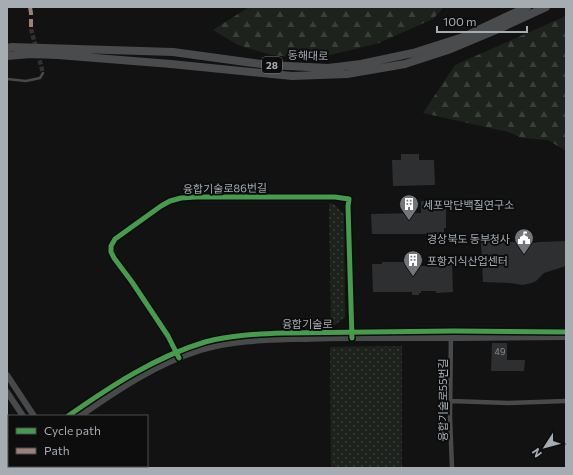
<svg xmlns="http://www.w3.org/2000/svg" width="573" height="475" font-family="Commissioner,'Noto Sans KR',sans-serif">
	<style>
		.forest { fill: url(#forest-firs) }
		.park { fill: url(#park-dots) }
		.building { fill: #2e2f30 }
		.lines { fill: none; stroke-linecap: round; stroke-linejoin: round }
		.minor-tunnel { stroke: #2f3133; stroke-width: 4.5; stroke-dasharray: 4.5 2; stroke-linecap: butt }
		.service { stroke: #47494b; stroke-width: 2.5 }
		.minor { stroke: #47494b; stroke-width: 4.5 }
		.tertiary { stroke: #47494b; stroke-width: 6 }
		.primary { stroke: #4a4b4d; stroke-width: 8 }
		.quiet { stroke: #9e8076; stroke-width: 4; stroke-dasharray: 8 4; stroke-linecap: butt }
		.cycleway-casing { stroke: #0d0d0e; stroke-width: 8 }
		.cycleway { stroke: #469c4c; stroke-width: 5 }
		.labels { text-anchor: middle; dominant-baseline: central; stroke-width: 4; stroke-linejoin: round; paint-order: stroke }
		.number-label { font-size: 9px; fill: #878d92 }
		.shield { fill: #0d0d0e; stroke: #777c81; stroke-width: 1 }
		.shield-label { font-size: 10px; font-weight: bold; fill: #a5acb2 }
		.street-label { font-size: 11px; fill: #a5acb2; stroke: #0d0d0e }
		.poi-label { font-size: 11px; fill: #a5acb2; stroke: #0d0d0e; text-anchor: start }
	</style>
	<defs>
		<pattern id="forest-firs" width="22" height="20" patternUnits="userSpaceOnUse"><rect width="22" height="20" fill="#1d221d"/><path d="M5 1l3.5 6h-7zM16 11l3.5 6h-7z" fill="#3b3f3b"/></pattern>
		<pattern id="park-dots" width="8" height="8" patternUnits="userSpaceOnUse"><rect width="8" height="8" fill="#1d221d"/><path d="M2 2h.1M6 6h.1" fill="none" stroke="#3b3f3b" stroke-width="1.8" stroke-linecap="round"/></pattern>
	</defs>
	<rect width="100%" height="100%" fill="#121213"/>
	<path class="forest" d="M249,7H444L433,19L379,43L314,59L271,55L238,45L213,30Z
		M566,16V151L548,140L522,138L508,132L423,113L455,65Z"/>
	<path class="park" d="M329,203L334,204L344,214L345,317L335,325H331Z
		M402,346V468H331L330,347Z"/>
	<path class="building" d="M401,154H419V160H434L435,185L393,186L392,160H401Z
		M446,200V228H444V234H372L371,214L421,213V201Z
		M566,241V266L544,273L536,281L532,283L523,285L510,283L483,282L481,242H524L533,243L539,242Z
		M382,262H417L418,266H436V263H452L453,292L436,293V291H421V293H419V295H412V292H373L372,264H382Z
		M492,343H507V360H525L524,371H491Z"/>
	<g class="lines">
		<path class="minor-tunnel" d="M31,29L43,73"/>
		<path class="service" d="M7,79L26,81L40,78L43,73"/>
		<path class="minor" d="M451,331L450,417L452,468
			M178,354L168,336L132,282L114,258L111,252V246L115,239L161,206L170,201L181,198L196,197H335L349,199L348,206L352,334
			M451,401L508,403L566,401
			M7,460L9,459
			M9,468L11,466"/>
		<path class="tertiary" d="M7,375L34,416
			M7,392L23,416
			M68,416C111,386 155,357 205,342C231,335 258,334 284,333L454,331L566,332
			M80,416C119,389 156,364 201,350C231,341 261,340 291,339C311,339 331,338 351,338C423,338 494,338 566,337
			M56,466L57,468
			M67,466L68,468"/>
		<path class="primary" d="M7,48L12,47L173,52L268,65L328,68L361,64L413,53L463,37L527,7
			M7,56L31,54L58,55L171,64L292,76L347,74L405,64L448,50L503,27L546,7"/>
		<path class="quiet" d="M30,7L31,13V29"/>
		<g class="cycleway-casing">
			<path id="cycleway" d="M179,358L168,336L132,282L114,258L111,252V246L115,239L161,206L170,201L181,198L196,197H335L349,199L348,206L352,338
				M68,416C111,386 155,357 205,342C231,335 258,334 284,333L454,331L566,332"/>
		</g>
		<use href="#cycleway" class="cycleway"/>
	</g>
	<defs>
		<g id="building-pin" transform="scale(1)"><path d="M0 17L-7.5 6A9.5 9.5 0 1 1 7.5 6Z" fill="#72767a" stroke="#0d0d0e"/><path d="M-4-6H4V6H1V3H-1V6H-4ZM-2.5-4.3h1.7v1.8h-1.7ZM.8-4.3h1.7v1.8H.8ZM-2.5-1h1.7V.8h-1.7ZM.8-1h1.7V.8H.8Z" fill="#fff"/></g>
		<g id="civic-pin" transform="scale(1)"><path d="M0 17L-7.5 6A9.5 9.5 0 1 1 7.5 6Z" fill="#72767a" stroke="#0d0d0e"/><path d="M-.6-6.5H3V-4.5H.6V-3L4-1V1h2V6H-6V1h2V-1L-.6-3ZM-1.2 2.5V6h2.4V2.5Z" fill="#fff"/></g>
	</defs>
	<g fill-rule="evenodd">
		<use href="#building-pin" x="409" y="204"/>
		<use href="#civic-pin" x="524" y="238"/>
		<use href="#building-pin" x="413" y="260"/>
	</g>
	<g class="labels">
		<g class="number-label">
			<text x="500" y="351">49</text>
		</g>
		<rect class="shield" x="262" y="57" width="20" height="16" rx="3"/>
		<g class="shield-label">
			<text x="272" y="65">28</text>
		</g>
		<g class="street-label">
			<text transform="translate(308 55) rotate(2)">동해대로</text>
			<text transform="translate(225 188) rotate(-1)">융합기술로86번길</text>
			<text x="307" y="323">융합기술로</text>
			<text transform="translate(442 400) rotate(-90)">융합기술로55번길</text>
		</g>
		<g class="poi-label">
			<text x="423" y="204">세포막단백질연구소</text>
			<text x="510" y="238" text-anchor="end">경상북도 동부청사</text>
			<text x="427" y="260">포항지식산업센터</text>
		</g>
	</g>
	<rect width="573" height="475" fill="none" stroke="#a5acb2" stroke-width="16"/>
	<rect x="8" y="415" width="140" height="52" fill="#0d0d0e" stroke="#4a4d50"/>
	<rect x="16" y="428" width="20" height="6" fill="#469c4c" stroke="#4a4d50"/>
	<text x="44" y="435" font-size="12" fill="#a5acb2">Cycle path</text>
	<rect x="16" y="448" width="20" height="6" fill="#9e8076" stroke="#4a4d50"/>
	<text x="44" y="455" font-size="12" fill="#a5acb2">Path</text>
	<g transform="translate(545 447) rotate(234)" stroke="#0d0d0e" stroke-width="3" paint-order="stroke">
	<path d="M0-3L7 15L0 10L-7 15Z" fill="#a5acb2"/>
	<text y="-6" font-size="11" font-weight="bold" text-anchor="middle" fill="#a5acb2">N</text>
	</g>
	<path d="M437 26v6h90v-6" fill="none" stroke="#a5acb2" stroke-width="2"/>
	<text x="443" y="26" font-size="12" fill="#a5acb2" stroke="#0d0d0e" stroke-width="3" paint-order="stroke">100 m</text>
</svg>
